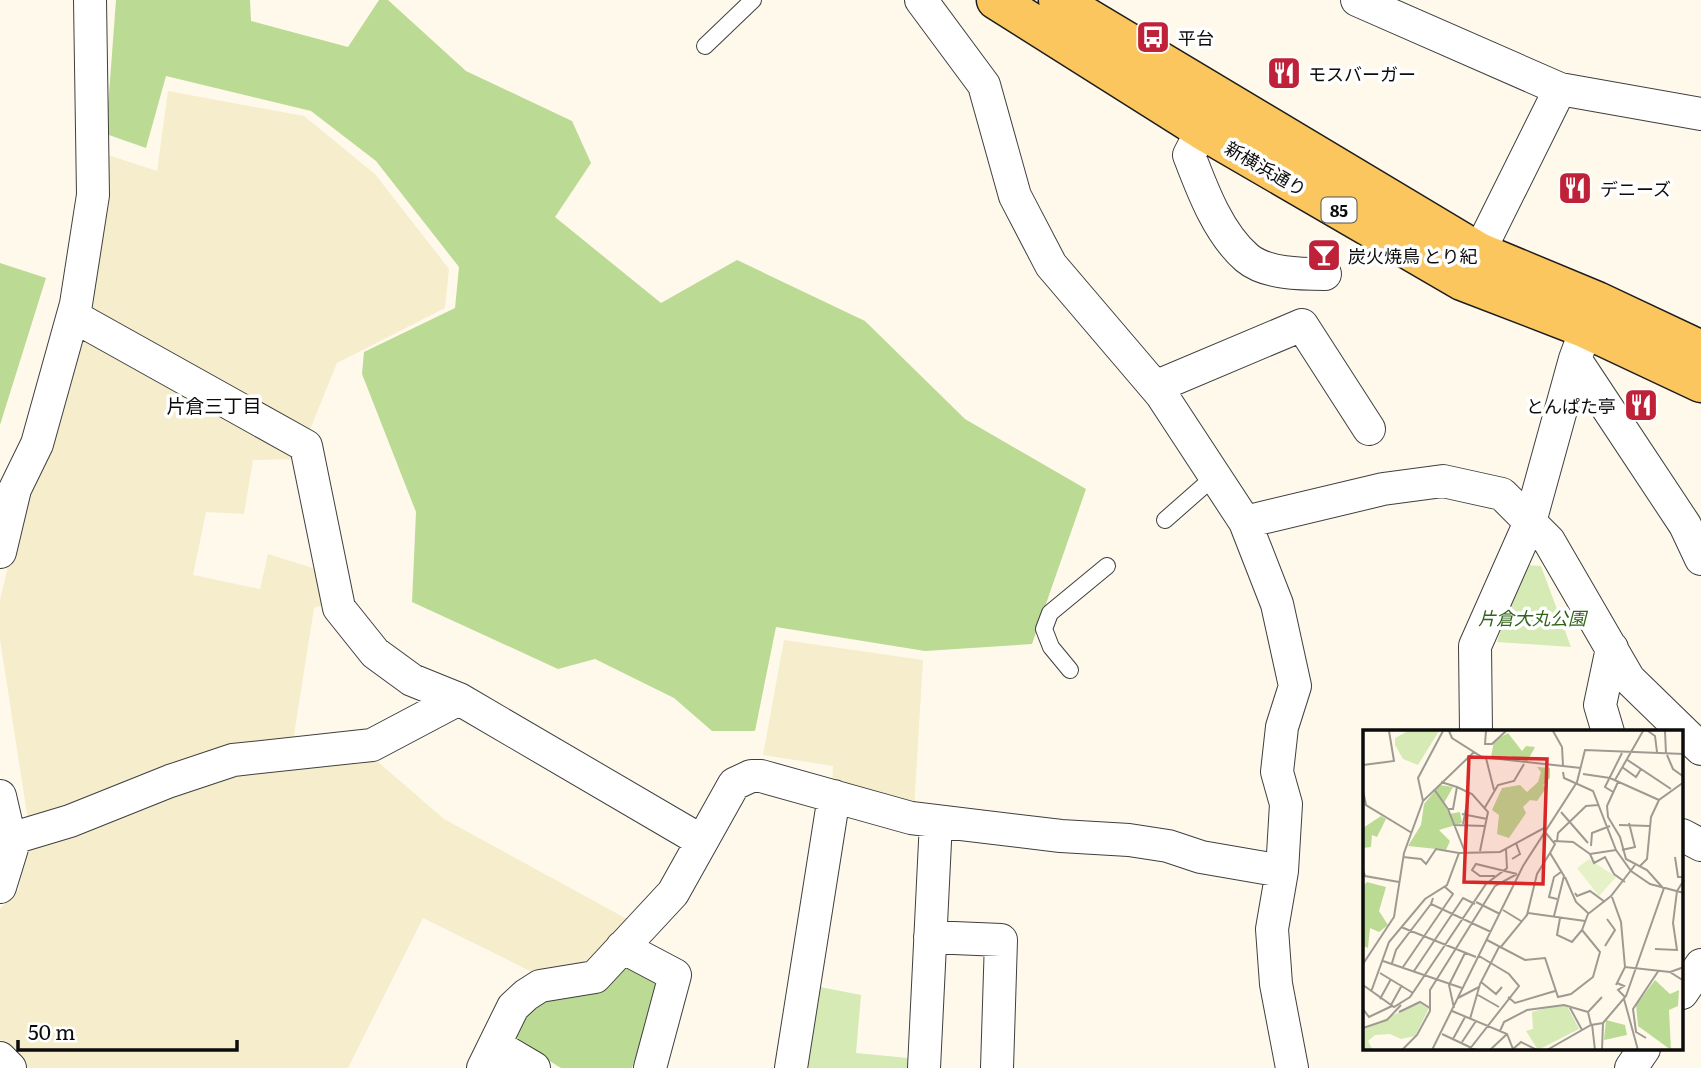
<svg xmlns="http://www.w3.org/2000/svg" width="1701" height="1068" font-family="Literata,'Noto Sans JP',serif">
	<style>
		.farmland { fill: #f5edcb }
		.green { fill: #d6eab5 }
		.forest { fill: #bbdb94 }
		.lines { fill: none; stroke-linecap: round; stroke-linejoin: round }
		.service-casing { stroke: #3f3f3f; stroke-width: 18 }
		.minor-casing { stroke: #3f3f3f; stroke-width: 34 }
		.primary-casing { stroke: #1d1d1d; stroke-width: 41 }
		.service { stroke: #fff; stroke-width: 16 }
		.minor { stroke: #fff; stroke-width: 32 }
		.primary { stroke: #fcc65f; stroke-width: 38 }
		.labels { text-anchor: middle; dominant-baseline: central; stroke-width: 7; stroke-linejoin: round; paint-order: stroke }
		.shield { fill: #fff; stroke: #555; stroke-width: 2 }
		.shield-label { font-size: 16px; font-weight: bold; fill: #0c0c0c }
		.poi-label { font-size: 18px; fill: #0c0c0c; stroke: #fff; text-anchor: start }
		.street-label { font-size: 18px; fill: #0c0c0c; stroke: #fff }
		.park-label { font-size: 18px; font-style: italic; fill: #32651b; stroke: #fff }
		.neighbourhood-label { font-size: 19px; fill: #0c0c0c; stroke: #fff }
		.inset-road { fill: none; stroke: #9e9a92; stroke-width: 2 }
		.view { fill: #d62828; fill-opacity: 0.15; stroke: #d62828; stroke-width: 3.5 }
		.inset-edge { fill: none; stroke: #0c0c0c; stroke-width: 3.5 }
	</style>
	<rect width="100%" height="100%" fill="#fff9ec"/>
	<path class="farmland" d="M168,91L304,116L375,174L449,269L445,308L337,363L298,459L253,460L244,514L206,512L193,575L260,589L268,554L319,570L326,604L314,608L290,760L370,755L444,819L638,925L592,965L538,975L423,918L348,1068H27L0,1039V909L19,889L28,820L0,640V600L105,154L157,171Z
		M784,640L923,660L914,809L832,788L833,766L763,755Z"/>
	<path class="green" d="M1522,565L1541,566L1571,647L1497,642Z
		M815,986L861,995L856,1053L908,1058V1068H801Z"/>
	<path class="forest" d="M116,0H250L251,21L348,47L379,0H388L466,71L572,121L591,163L555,217L661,303L737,260L865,321L965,419L1086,489L1032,644L925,651L776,627L755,731H712L674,698L595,659L558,669L412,602L416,512L362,374L364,352L455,308L459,267L376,161L311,111L166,76L146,148L106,134Z
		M0,263L46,278L0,425Z
		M627,958L663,975L632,1068H561L509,1036L521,1008Z"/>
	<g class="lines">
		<g class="service-casing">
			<path id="service" d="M705,46L753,0
				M1165,520L1215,476
				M1070,670L1051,647L1044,629L1050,613L1107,566"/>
		</g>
		<g class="minor-casing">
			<path id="minor" d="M921,0L984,85L1015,196L1051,265L1161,394L1245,522L1277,604L1295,686L1282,727L1277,772L1286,804L1282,871L1272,929L1276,984L1292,1068
				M1357,0L1560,89L1701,114
				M1202,130L1189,155C1202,189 1218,233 1247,258C1266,274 1302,274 1325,274
				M1479,252L1560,89
				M73,316L306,446L339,608L375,653L412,680L459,699L700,840
				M1575,359L1685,525L1701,559
				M1155,387L1302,325L1369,429
				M1245,522L1383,489L1443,481L1502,494L1549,541L1629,679L1701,749
				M0,552L15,489L37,444L76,304L93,195L90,0
				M1476,732L1475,646L1530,522L1575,359L1594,307
				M1608,732L1600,705L1612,648
				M0,796L12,848L0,887
				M1682,835L1701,845
				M10,839L70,821L170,781L233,760L372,745L459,699
				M930,937L1001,940L997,1068
				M622,947L675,975L650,1068
				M1682,993L1701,965
				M495,1045L534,1068
				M0,1058L10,1068
				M483,1068L513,1007L526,995L540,986L595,977L673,893L734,784L751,776H761L911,818L1061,836L1129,840L1168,846L1201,857L1282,871
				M791,1068L834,796
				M924,1068L936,821
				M1631,1068L1644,1049"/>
		</g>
		<g class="primary-casing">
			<path id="primary" d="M996,0L1202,130L1462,281L1584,328L1701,383
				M1058,0L1479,252L1597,301L1701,350"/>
		</g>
		<use href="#service" class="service"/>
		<use href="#minor" class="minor"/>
		<use href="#primary" class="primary"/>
	</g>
	<defs>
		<g id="bus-square" transform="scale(1.75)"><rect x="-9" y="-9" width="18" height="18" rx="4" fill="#bf2139" stroke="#fff"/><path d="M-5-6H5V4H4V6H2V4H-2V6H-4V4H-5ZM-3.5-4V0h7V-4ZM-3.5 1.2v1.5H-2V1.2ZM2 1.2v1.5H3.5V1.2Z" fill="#fff"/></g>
		<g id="restaurant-square" transform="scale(1.75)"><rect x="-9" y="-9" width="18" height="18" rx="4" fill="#bf2139" stroke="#fff"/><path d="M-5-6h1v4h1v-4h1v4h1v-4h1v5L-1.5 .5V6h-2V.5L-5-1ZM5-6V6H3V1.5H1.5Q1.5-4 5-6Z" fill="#fff"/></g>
		<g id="bar-square" transform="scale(1.75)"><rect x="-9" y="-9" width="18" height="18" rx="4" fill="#bf2139" stroke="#fff"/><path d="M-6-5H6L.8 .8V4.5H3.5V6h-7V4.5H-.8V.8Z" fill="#fff"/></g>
	</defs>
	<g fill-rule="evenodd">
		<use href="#bus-square" x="1153" y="37"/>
		<use href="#restaurant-square" x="1284" y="73"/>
		<use href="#restaurant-square" x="1575" y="188"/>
		<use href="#bar-square" x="1324" y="255"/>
		<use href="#restaurant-square" x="1641" y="405"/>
	</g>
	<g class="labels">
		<rect class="shield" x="1321.5" y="197.5" width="35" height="25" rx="5"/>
		<g class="shield-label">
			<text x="1339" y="210">85</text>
		</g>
		<g class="poi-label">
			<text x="1178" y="37">平台</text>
			<text x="1308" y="73">モスバーガー</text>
			<text x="1600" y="188">デニーズ</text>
			<text x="1348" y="255">炭火焼鳥 とり紀</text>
			<text x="1616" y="405" text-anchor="end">とんぱた亭</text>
		</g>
		<g class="street-label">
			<text transform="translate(1266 168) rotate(30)">新横浜通り</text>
		</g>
		<g class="park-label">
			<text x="1532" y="617">片倉大丸公園</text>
		</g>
		<g class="neighbourhood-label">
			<text x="214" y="405">片倉三丁目</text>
		</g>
	</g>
	<g transform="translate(1363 730)">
		<rect width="320" height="320" fill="#fff9ec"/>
		<path d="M45,1H76L55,35L40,29L32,15V8ZM56,273L66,278L52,306L38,309L27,304L12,305L5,311L10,320H0V299ZM194,275L204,276L216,299L175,320L163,301L170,299L169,282Z" fill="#d6eab5"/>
		<path d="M145,3L159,21L163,16L172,17L164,32L147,26L128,27L131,11ZM174,37L187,38V48L180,55L184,57L174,71L167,70L160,77L163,83L146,108L134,104L136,85L129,80L139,58L157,55L164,62L175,52L178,42ZM77,55L90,57L81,73L86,84L97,82L99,93L76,100L87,111L83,120L45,116L58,95L61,74ZM18,86L23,89L14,107L9,105L8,117L0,118V98ZM4,152L23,157L16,181L25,195L16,202L7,198L5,218L0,216V156ZM292,250L307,264L316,260L315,276L306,280L308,320L275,296L273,275ZM243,290L262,295L264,305L241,310Z" fill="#bbdb94"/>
		<path d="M226,129L253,147L236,166L214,138Z" fill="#e7f1c7"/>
		<path class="inset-road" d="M86,1L89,8L119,27L218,38M123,1L122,14H129L143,1M190,1L199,17L200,35M285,1L292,6L294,22M302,1L303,24M304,25L310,39L321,47M123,28L131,60M263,29L308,59M0,35L31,31L26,1M259,37L273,47L278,39M200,42L201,48L230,61L253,120L268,141L287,154L321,163M220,44L247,48L296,70M252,50L280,1M78,52L94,57L90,79H85L102,122M255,52L244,76L245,87L257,107L263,129L284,140L300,158M94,57L109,64L125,82L117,121M71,59L85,79M0,61L3,75L49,103M250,62L242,57L259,23M60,71L55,48L80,1M121,79L135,55L151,51L161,34M198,82L225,113M99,84L124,89M100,94L106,63M90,95L122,96M256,95L287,96M182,102L192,114L187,123M191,111L210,112L227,124L253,120M194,111L195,103L223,76L235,75M228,116L229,103L247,96M259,120L272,117L266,93M227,124L231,133L242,127L251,144L262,152M40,127L58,129L63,134L73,119L96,123M312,127L315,147H321M149,129L157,124L153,113M277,136L284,129L288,87L296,70L321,52M0,140L2,146L36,152M132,146H117L109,140L113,134L154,144M202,147L213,172L225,183M212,163L214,166L227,161L242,172M249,167L258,192L262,237M70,168L68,174L128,202M194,169L186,167L191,147L198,142M113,172L137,184M140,180L158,191M165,183L222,191M197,188L194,205L209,212L219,200M38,197L113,227M124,210L162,230L182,228L195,267L208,264L230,247L237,222L219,200L225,184L248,166L272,135M242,216L252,200L244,189M137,218L164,185L174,144L187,123L201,146L191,186M292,219L314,220L310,193L314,161L321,150M20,231L99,258M29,233L33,220L68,174M0,234L31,187L41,123L60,71L111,22M40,237L90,164L82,157M321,237L307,242L321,251M51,241L100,168L112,174M17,243L50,263M118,252L133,264L139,257M254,253L261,256L255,260L262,267M0,255L31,277L47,267L123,154L144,138L143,119M253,255L262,237L307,242M8,262L26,212L62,169L84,155L96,123L137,122L183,97M115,265L136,277M145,267L152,273L192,261M95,268L116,257M17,269L28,249M261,269L275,320M28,275L39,255M206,276L219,300M91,278L86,255L102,223M0,279L6,287L29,276M89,281L144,304L150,319M36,282L57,272L67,278M107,289L117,254L136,217M229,294L232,320M228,295L225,282L239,267M0,298L24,290L38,275M137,301L141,292L164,280L201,275L225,282M79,304L113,320M283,308L273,302L270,279L296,240M90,309L102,287M99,312L113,291M150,319L158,312L174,320M39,320L54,305L67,281V260L132,156L154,144M69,320L160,136L214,52L222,20L321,24M106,320L156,256L146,244L116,226M127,320L144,304M184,320L228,295L240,293M239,320L240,293L263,266L301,158"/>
		<path class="view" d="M106,27L184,29L180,154L101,152Z"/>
		<rect width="320" height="320" class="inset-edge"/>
	</g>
	<path d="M18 1040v10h219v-10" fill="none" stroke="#0c0c0c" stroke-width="3.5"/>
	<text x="28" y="1040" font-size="21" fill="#0c0c0c" stroke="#ffffff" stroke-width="5" paint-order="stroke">50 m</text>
</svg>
